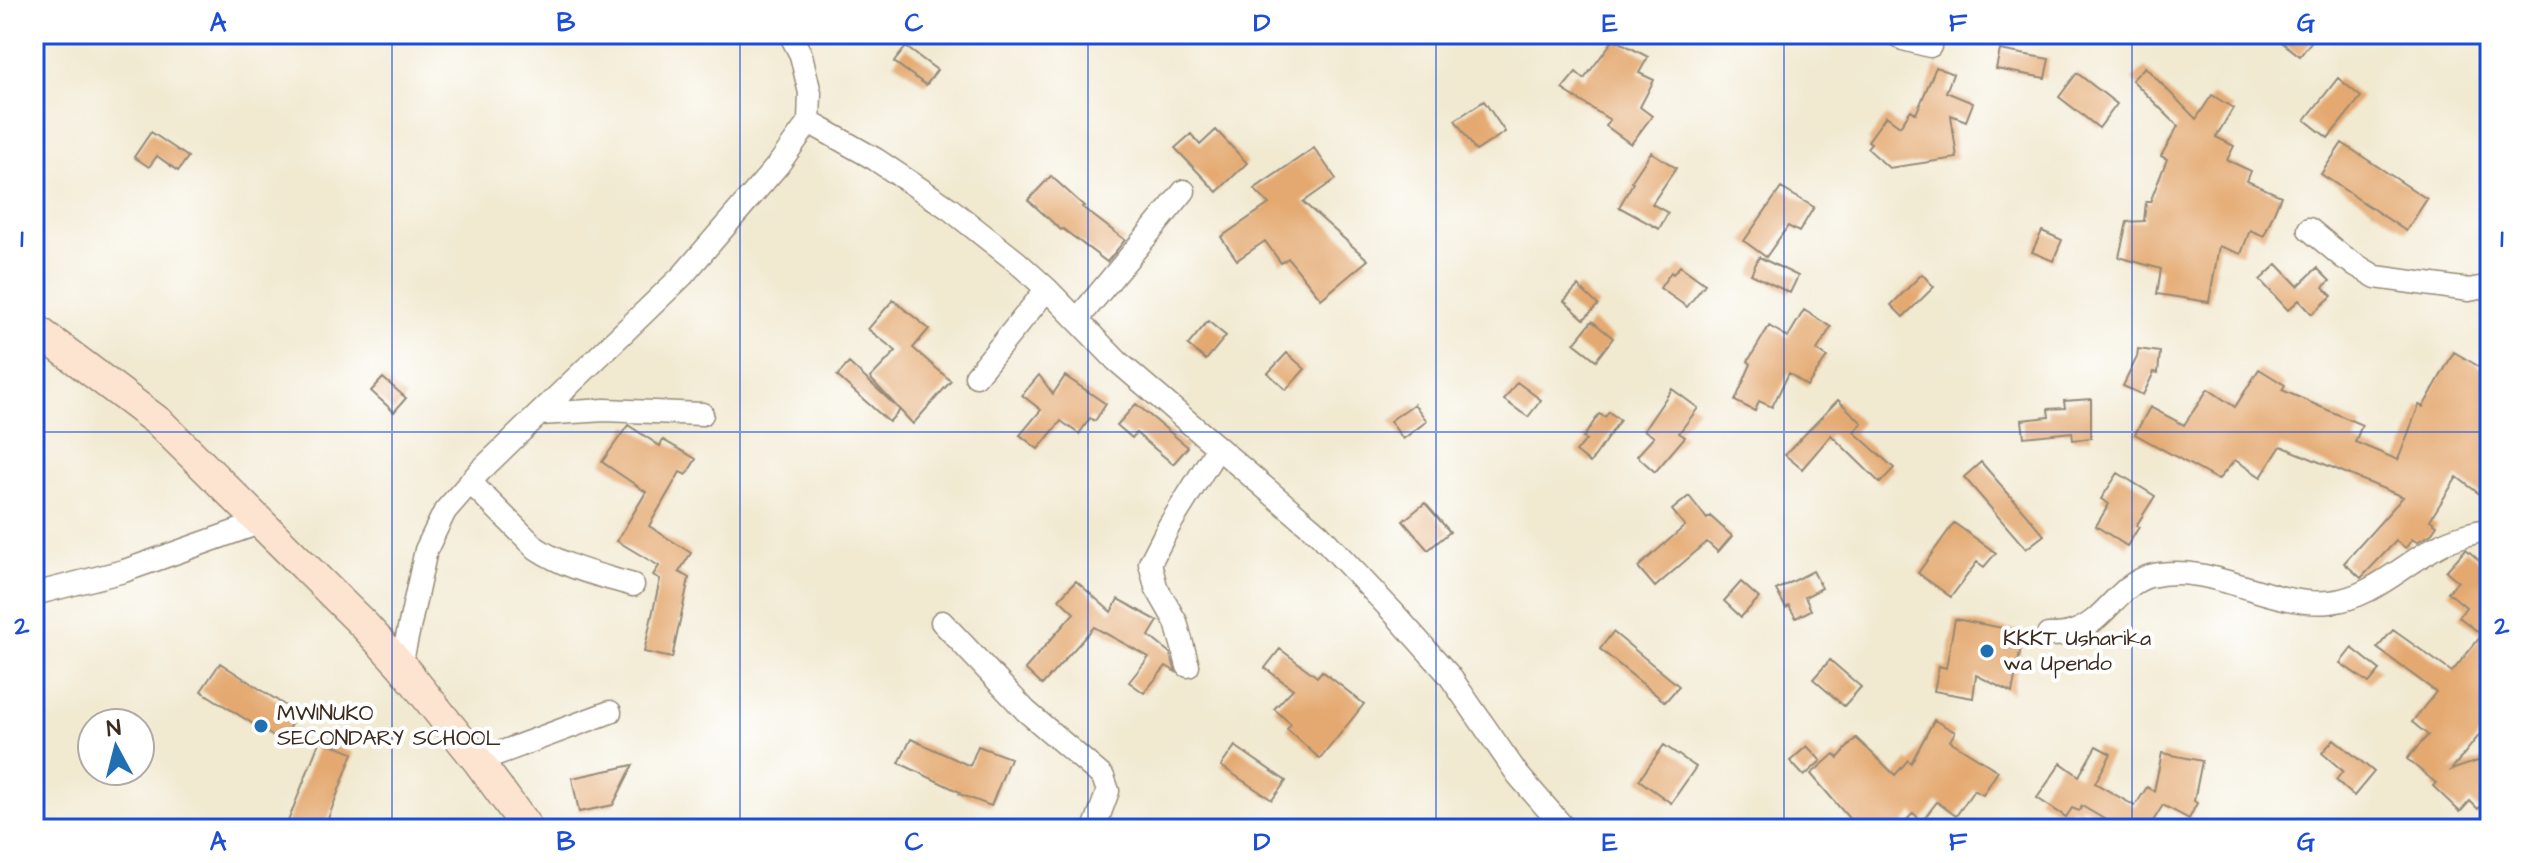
<svg xmlns="http://www.w3.org/2000/svg" width="2524" height="863" font-family="'Architects Daughter',sans-serif">
	<style>
		.building { fill: #e4a96f }
		.lines { fill: none; stroke-linecap: round; stroke-linejoin: round }
		.street-casing { stroke: #968a77; stroke-width: 25 }
		.secondary-casing { stroke: #968a77; stroke-width: 33 }
		.street { stroke: #fff; stroke-width: 22 }
		.secondary { stroke: #fde4d1; stroke-width: 30 }
		.grid { fill: none; stroke: #1d4ed8; stroke-width: 2; stroke-opacity: 0.55 }
		.poi-dot { fill: #1f6fb2; stroke: #fff; stroke-width: 3 }
		.labels { text-anchor: middle; dominant-baseline: central; stroke-width: 8; stroke-linejoin: round; paint-order: stroke }
		.poi-label { font-size: 22px; fill: #3b2a1e; stroke: #fff; text-anchor: start }
		.neatline { fill: none; stroke: #1d4ed8; stroke-width: 3 }
		.grid-label { font-size: 26px; text-anchor: middle; font-weight: bold; fill: #1d4ed8 }
	</style>
	<rect width="100%" height="100%" fill="#fff"/>
	<filter id="ink" filterUnits="userSpaceOnUse"><feTurbulence type="fractalNoise" baseFrequency=".0125" numOctaves="2"/><feDisplacementMap in="SourceGraphic" scale="16" xChannelSelector="R" yChannelSelector="G"/><feConvolveMatrix kernelMatrix="1 2 1 2 8 2 1 2 1" color-interpolation-filters="sRGB"/></filter>
	<filter id="wash" filterUnits="userSpaceOnUse"><feTurbulence type="fractalNoise" baseFrequency=".006" numOctaves="4" result="noise"/><feDisplacementMap in="SourceGraphic" scale="32" xChannelSelector="R" yChannelSelector="G"/><feGaussianBlur stdDeviation="1.8" result="paint"/><feColorMatrix in="noise" values="0 0 0 0 0 0 0 0 0 0 0 0 0 0 0 0 0 1.4 0 .05"/><feComposite in="paint" operator="in"/></filter>
	<g filter="url(#wash)">
		<rect width="100%" height="100%" fill="#f1e9d0"/>
		<g id="blocks">
			<path class="building" d="M2271,34H2317L2300,56Z
				M1614,39L1648,57L1639,73L1654,80L1640,107L1652,116L1631,144L1606,126L1610,120L1562,89L1576,72L1584,79Z
				M906,47L937,70L926,85L894,62Z
				M2000,50L2049,59L2045,78L1996,69Z
				M1936,67L1953,74L1946,92L1973,103L1966,121L1951,115L1957,158L1889,168L1867,148L1871,143L1868,141L1886,116L1900,126L1911,110L1916,114Z
				M2145,67L2196,119L2212,95L2233,108L2216,137L2234,146L2227,160L2251,171L2247,181L2281,196L2264,236L2250,230L2241,254L2219,246L2209,302L2157,294L2161,269L2119,257L2127,222L2144,221L2146,202H2150L2167,159L2161,156L2178,126L2132,80Z
				M2077,73L2117,104L2099,128L2059,97Z
				M2338,78L2361,97L2328,138L2305,120Z
				M1484,101L1505,132L1476,151L1455,120Z
				M1216,130L1247,163L1217,192L1175,148L1191,134L1200,145Z
				M151,132L188,157L178,171L157,156L149,167L134,157Z
				M2342,143L2427,199L2406,231L2321,174Z
				M1314,148L1336,179L1303,202L1368,260L1321,299L1288,258L1281,263L1265,241L1237,260L1221,237L1269,204L1254,189Z
				M1651,152L1676,168L1652,204L1668,213L1659,229L1619,207L1633,183L1631,182Z
				M1051,176L1084,206L1082,207L1125,240L1107,262L1063,229L1061,230L1028,200Z
				M1781,188L1814,207L1799,232L1788,226L1766,257L1744,241Z
				M2042,231L2062,240L2053,261L2032,252Z
				M1759,257L1798,276L1790,293L1751,274Z
				M2277,264L2298,286L2317,268L2330,281L2323,287L2332,296L2312,314L2299,300L2288,310L2260,280Z
				M1680,266L1705,284L1687,307L1660,288L1671,272L1673,274Z
				M1922,274L1934,287L1903,317L1891,305Z
				M1578,286L1598,305L1584,319L1564,301Z
				M893,300L929,329L913,348L951,381L913,424L870,378L896,351L868,329Z
				M1804,310L1831,327L1817,350L1827,357L1807,386L1789,373L1772,407L1759,401L1755,411L1735,401L1751,364L1748,361L1769,326L1788,337Z
				M1208,321L1226,336L1206,360L1188,345Z
				M1592,321L1613,338L1596,360L1574,343Z
				M2138,349L2160,352L2158,373L2154,372L2143,395L2123,386L2137,357Z
				M2454,352L2490,373V502L2457,477L2430,520L2437,525L2431,534L2417,542L2412,539L2406,548L2396,541L2361,578L2344,563L2403,497L2281,446L2261,477L2235,460L2218,480L2135,434L2150,407L2184,425L2208,389L2235,407L2259,369L2285,385L2282,390L2362,425L2355,442L2398,460L2419,405L2423,407Z
				M1287,353L1305,369L1286,390L1268,373Z
				M849,363L900,410L889,422L837,376Z
				M1039,375L1053,394L1065,376L1106,404L1095,421L1090,418L1079,434L1061,421L1038,449L1020,435L1041,410L1022,395Z
				M383,378L406,398L394,412L371,391Z
				M1517,382L1541,400L1528,417L1504,400Z
				M1672,389L1698,408L1679,433L1685,437L1655,472L1637,456L1654,437L1644,430Z
				M2091,399V438L2073,440L2072,432L2024,437L2022,420L2049,417L2048,409L2065,408L2064,401Z
				M1838,400L1862,423L1854,432L1894,468L1880,483L1831,435L1802,469L1785,455Z
				M1136,404L1188,447L1173,464L1136,433L1132,438L1117,425Z
				M1414,404L1427,421L1403,439L1390,421Z
				M1609,412L1620,420L1590,463L1576,452L1586,440L1583,438L1599,414L1605,417Z
				M628,425L660,446L663,440L696,459L686,475L680,472L649,526L691,553L679,572L689,578L672,658L644,652L660,579L653,575L659,566L617,541L646,492L602,462Z
				M1981,462L2044,535L2026,549L1964,477Z
				M2118,473L2155,496L2136,526L2139,527L2127,546L2096,526L2109,504L2101,499Z
				M1689,496L1707,519L1710,516L1732,536L1718,552L1707,542L1655,587L1638,567L1685,526L1672,510Z
				M1425,503L1450,532L1428,550L1403,521Z
				M1954,523L1996,553L1984,567L1977,562L1951,597L1918,573Z
				M2466,549L2490,570V722L2451,770L2490,757V797L2478,809L2470,801L2460,812L2433,786L2436,783L2407,759L2428,735L2412,722L2436,692L2377,648L2393,630L2452,672L2482,635L2459,617L2466,607L2448,592L2458,581L2446,571Z
				M1813,571L1822,588L1805,597L1811,610L1796,618L1789,606L1786,608L1776,590Z
				M1076,581L1111,612L1118,599L1158,621L1149,636L1170,653L1176,672L1166,666L1144,693L1129,682L1149,657L1094,627L1042,685L1025,669L1074,613L1059,599Z
				M1741,582L1759,598L1741,617L1724,601Z
				M1955,619L2024,632L2012,693L1976,675L1973,698L1934,691L1939,666L1946,668Z
				M1613,632L1679,686L1665,702L1600,649Z
				M2352,648L2380,670L2369,683L2340,663Z
				M1280,649L1317,677L1322,671L1364,704L1320,759L1287,729L1291,724L1274,709L1293,689L1265,668Z
				M1830,660L1861,687L1844,706L1813,679Z
				M220,663L298,714L280,741L201,691Z
				M1934,720L1955,732L1950,741L1998,771L1983,795L1974,790L1956,816L1937,802L1922,821L1913,813L1899,829H1858L1811,774L1834,754L1838,758L1856,738L1895,775L1908,760L1911,763Z
				M911,739L970,766L978,746L1010,758L991,806L959,794L960,792L899,763Z
				M2334,739L2374,772L2354,796L2336,780L2343,771L2322,753Z
				M320,740L353,753L324,829H285Z
				M1664,745L1696,767L1671,803L1639,780Z
				M1235,746L1286,781L1272,800L1221,766Z
				M1807,746L1821,761L1804,776L1790,761Z
				M2096,746L2111,754L2095,783L2135,806L2147,787L2154,791L2162,753L2202,761L2194,801L2197,803L2189,819L2163,805L2148,829H2121L2082,806L2079,811L2072,808L2066,817L2037,798L2061,763L2079,776Z
				M633,765L613,805L579,812L572,778Z"/>
		</g>
	</g>
	<g filter="url(#ink)">
		<use href="#blocks" fill-opacity="0" stroke="#968a77" stroke-width="2"/>
		<g class="lines">
			<g class="street-casing">
				<path id="street" d="M1895,34L1903,39L1930,46
					M809,122L875,159L950,209L1017,262L1047,289L1117,361L1319,534L1392,611L1449,675L1518,775L1565,829
					M2309,229L2344,258L2376,277L2469,290L2490,286
					M1077,320L1184,191
					M976,376L1047,289
					M540,414L605,410L702,414
					M470,482L536,548C566,568 599,575 633,585
					M34,594L124,571L262,522
					M942,622L1026,711L1103,777L1108,791L1094,829
					M2048,635C2056,635 2065,635 2072,632C2105,623 2117,585 2150,576C2212,561 2269,608 2330,602C2371,598 2403,565 2438,546C2454,537 2472,533 2490,529
					M401,665L426,550L445,511L480,471L683,275L778,165L809,122L810,93L801,55L790,34
					M1188,666L1176,622L1156,587L1150,563L1169,526L1217,449
					M478,761L610,712"/>
			</g>
			<g class="secondary-casing">
				<path id="secondary" d="M34,328L160,423L365,626L401,665L478,761L528,829"/>
			</g>
			<use href="#street" class="street"/>
			<use href="#secondary" class="secondary"/>
		</g>
	</g>
	<path class="grid" d="M392,34V829M740,34V829M1088,34V829M1436,34V829M1784,34V829M2132,34V829M34,432H2490"/>
	<g class="poi-dot">
		<circle cx="1987" cy="651" r="8"/>
		<circle cx="261" cy="726" r="8"/>
	</g>
	<g class="labels">
		<g class="poi-label">
			<text x="2003" y="638">KKKT Usharika<tspan x="2003" dy="25">wa Upendo</tspan></text>
			<text x="277" y="713">MWINUKO<tspan x="277" dy="25">SECONDARY SCHOOL</tspan></text>
		</g>
	</g>
	<rect width="2524" height="863" fill="none" stroke="#fff" stroke-width="88"/>
	<g transform="translate(116 747) rotate(353)"><circle r="38" fill="#ffffff" stroke="#b1aaa5" stroke-width="2"/>
	<path d="M0-6L14 30L0 20L-14 30Z" fill="#1f6fb2"/>
	<text y="-12" font-size="22" font-weight="bold" text-anchor="middle" fill="#3b2a1e">N</text>
	</g>
	<rect x="44" y="44" width="2436" height="775" class="neatline"/>
	<g class="grid-label">
		<text x="218" y="31">A</text>
		<text x="566" y="31">B</text>
		<text x="914" y="31">C</text>
		<text x="1262" y="31">D</text>
		<text x="1610" y="31">E</text>
		<text x="1958" y="31">F</text>
		<text x="2306" y="31">G</text>
		<text x="22" y="247">1</text>
		<text x="2502" y="247">1</text>
		<text x="22" y="634">2</text>
		<text x="2502" y="634">2</text>
		<text x="218" y="850">A</text>
		<text x="566" y="850">B</text>
		<text x="914" y="850">C</text>
		<text x="1262" y="850">D</text>
		<text x="1610" y="850">E</text>
		<text x="1958" y="850">F</text>
		<text x="2306" y="850">G</text>
	</g>
</svg>
